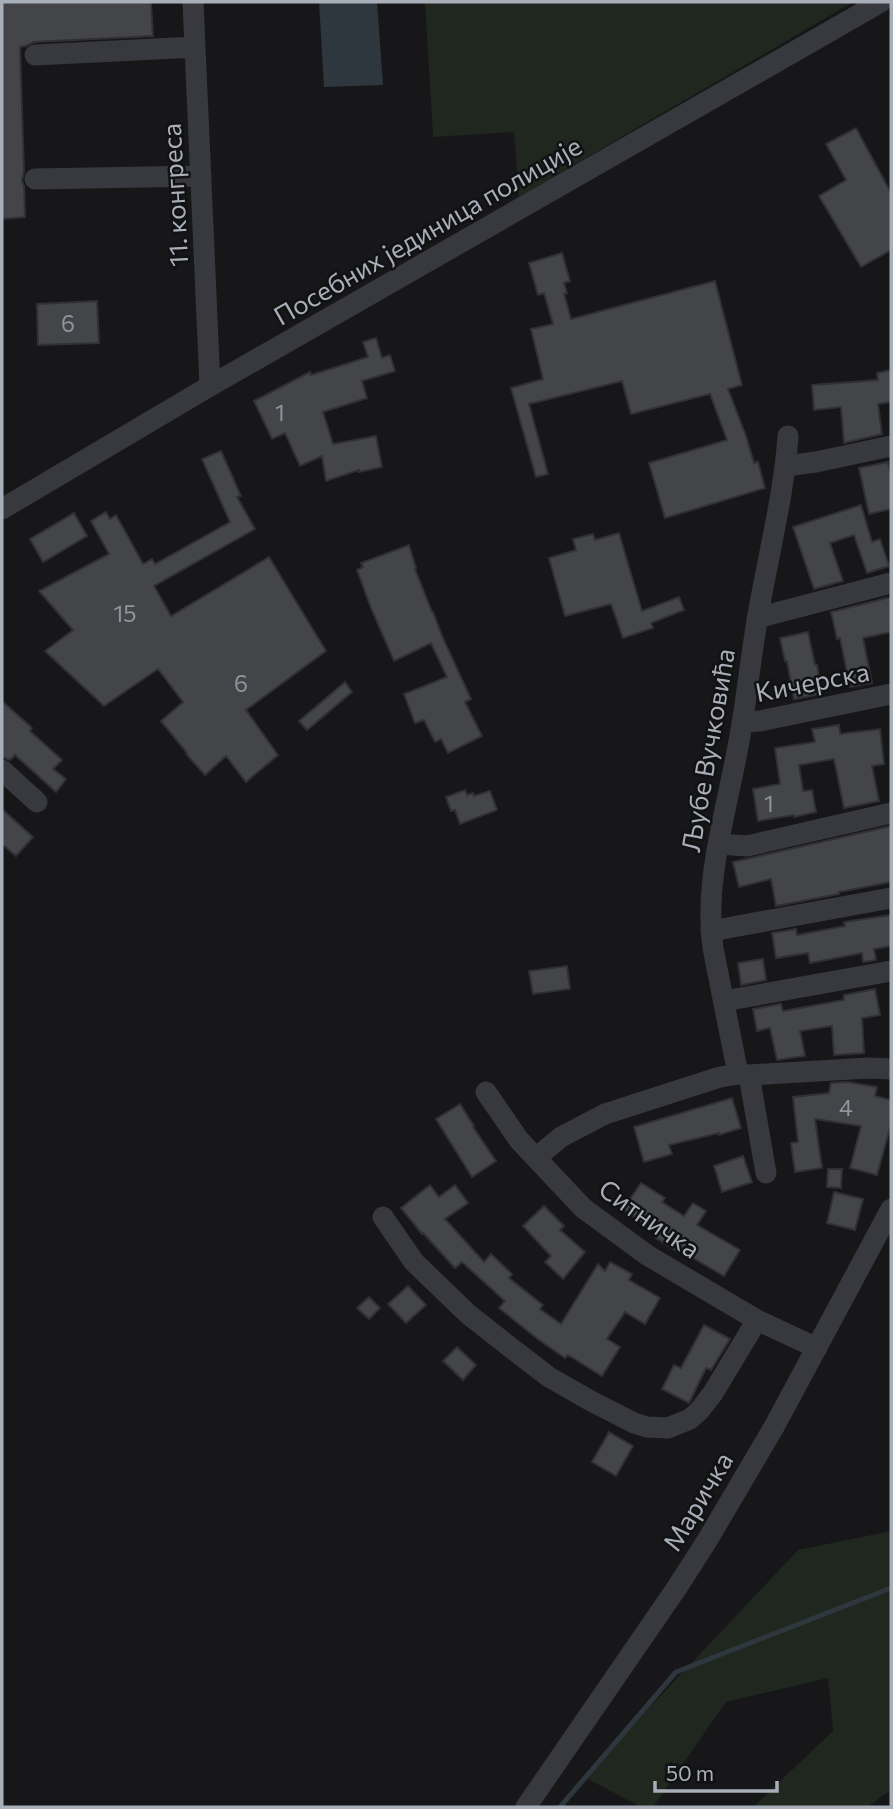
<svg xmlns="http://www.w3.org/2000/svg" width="893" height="1809" font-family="Commissioner,sans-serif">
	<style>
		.green { fill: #1f271f }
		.water { fill: #2d373d }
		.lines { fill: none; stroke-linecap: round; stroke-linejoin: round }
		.stream { stroke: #2d373d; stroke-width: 5 }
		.building { fill: #434549; stroke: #313135; stroke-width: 2 }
		.minor { stroke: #38393e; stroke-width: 21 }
		.labels { text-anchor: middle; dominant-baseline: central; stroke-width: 5; stroke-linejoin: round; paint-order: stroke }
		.number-label { font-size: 23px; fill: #90949c }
		.street-label { font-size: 26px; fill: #a9afb8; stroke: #121214 }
	</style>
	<rect width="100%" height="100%" fill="#171719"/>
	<path class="green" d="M425,2H853L519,197L514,132L433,137Z
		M891,1531V1790L867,1807H753L833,1731L828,1678L726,1702L653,1807H641L584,1777L798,1550Z"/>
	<path class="water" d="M319,2H377L383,85L324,87Z"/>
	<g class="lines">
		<path class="stream" d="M560,1807L676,1672L891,1588"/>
	</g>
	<path class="building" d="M2,2H151L153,36L34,42L26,46L20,47L24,172L22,180L24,187L25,217L2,219Z
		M856,128L891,193V250L861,267L819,196L846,180L826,144Z
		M562,253L570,281L564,283L567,293L564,294L571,319L715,281L742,385L728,389L746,436L754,463L758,462L765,488L665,518L649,463L727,440L710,394L631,414L622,381L529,404L548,474L536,477L511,388L543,379L531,329L553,324L544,293L538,295L529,263Z
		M97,301L99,343L38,345L37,304Z
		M376,338L382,358L390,355L395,371L362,381L367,398L323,412L333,444L376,436L382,467L359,472V470L326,481L322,456L300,466L285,433L272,439L254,401L310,372L311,375L368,357L363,342Z
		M891,370V402L878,404L882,434L844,443L841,407L814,410L812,385L878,380L877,373Z
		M221,451L241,496L237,497L255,529L154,586L171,616L269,557L326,651L246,710L278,755L246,782L226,756L205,775L186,754L187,753L161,721L183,702L158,669L104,706L45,651L73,630L39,591L109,554L91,521L106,512L110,519L116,515L143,564L152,559L155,564L230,522L202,459Z
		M888,462L891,475V509L869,514L859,468Z
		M861,505L872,542L880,539L889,566L867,573L854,535L830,543L843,581L814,589L793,527Z
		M74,513L87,536L43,562L30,539Z
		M619,533L642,611L679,597L684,610L651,623L653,628L623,638L611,604L565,616L549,558L576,550L573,539L593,534L595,540Z
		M409,545L416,568L415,569L432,612H433L443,638L471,699L465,702L482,736L448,753L441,739L435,742L424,720L415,723L404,694L447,677L431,643L394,661L371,608L357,570L363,567L361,563Z
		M891,597V632L863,638L872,683L850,687L840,638L837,639L831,612Z
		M808,632L815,665H817L822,694L794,699L787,661H785L780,638Z
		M345,682L352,692L307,730L299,721Z
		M2,701L32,728L30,731L62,760L53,769L66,779L56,792L15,755L10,760L2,757Z
		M839,725L840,734L880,729L884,764L872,766L879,801L844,808L834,759L799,765L803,791L812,790L816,812L794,817V815L758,821L753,789L780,784L775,748L815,742L812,729Z
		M465,790L467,795L473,793L474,796L490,791L497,810L460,824L455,810L451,811L446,797Z
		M2,809L33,837L16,856L2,844Z
		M891,826V882L839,892V894L776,906L771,879L739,887L733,862Z
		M891,915V946L874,949L876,960L863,962L862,953L810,963L808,953L776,958L772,933L796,929L797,935L845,926L844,922Z
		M763,959L766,980L741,985L738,963Z
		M567,966L570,989L533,994L529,971Z
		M875,989L880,1015L862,1018L864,1053L834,1055L832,1026L800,1031L805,1056L777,1060L770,1028L757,1031L753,1009L781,1004L783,1011L844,1000V995Z
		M848,1082L877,1087L875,1096L891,1100V1124L877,1175L850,1168L861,1126L815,1119L822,1168L795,1172L791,1143L798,1142L793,1097L829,1093L831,1083Z
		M732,1098L741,1128L719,1135V1133L669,1145L672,1154L644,1162L634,1127Z
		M460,1104L474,1126L473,1127L496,1161L472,1177L436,1119Z
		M743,1156L752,1182L722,1192L714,1166Z
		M828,1169H842L841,1188L827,1187Z
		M641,1183L665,1198L662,1202L684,1216L693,1203L706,1211L697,1225L740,1250L724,1276L681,1251L679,1253L656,1238L659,1234L623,1209Z
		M430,1185L439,1197L455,1185L468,1203L445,1219L484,1262L491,1254L512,1274L509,1278L543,1305L540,1309L561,1324L598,1264L605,1271L610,1262L632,1274L629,1280L660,1298L645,1324L625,1312L607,1339L620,1347L602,1376L568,1355L565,1358L539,1340L499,1308L505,1301L462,1262L455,1268L423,1233L422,1234L401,1208Z
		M834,1192L863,1199L855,1230L827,1223Z
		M544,1206L564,1226L560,1230L585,1252L563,1279L545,1262L551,1256L523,1226Z
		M408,1286L426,1305L406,1323L388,1304Z
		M369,1297L380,1308L369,1319L357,1308Z
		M704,1325L730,1339L711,1370L706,1368L689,1403L662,1389L674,1365L681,1368Z
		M457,1347L476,1365L463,1380L443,1361Z
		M609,1432L633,1446L616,1476L592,1462Z"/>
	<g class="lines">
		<path class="minor" d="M193,2L210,386
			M35,55L195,47
			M35,179L201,176
			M786,466L816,462L891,446
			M2,509L210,386L881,2
			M757,618L891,583
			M743,722L760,721L891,694
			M2,770L37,802
			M719,844L747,846L891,813
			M711,931L891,898
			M724,1001L891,971
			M749,1075L869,1068L891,1069
			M486,1092L519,1140L583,1208L647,1255L757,1320L817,1348
			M536,1158L561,1137L605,1114L720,1077L738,1074
			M766,1173L749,1075L738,1074L713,948C704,883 725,816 737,752C746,707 750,661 758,615C768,556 784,495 788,436
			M383,1217L414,1262L468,1314L515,1351L549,1377L591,1401L634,1423L647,1427L668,1428L690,1419L699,1411L713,1393L757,1320
			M526,1807L678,1586L708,1539L774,1427L891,1209"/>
	</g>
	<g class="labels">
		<g class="number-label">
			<text x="68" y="323">6</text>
			<text x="280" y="412">1</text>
			<text x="125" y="613">15</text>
			<text x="241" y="683">6</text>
			<text x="769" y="803">1</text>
			<text x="846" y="1107">4</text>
		</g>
		<g class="street-label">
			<text transform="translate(174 195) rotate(-93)">11. конгреса</text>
			<text transform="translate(427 230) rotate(-30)">Посебних јединица полиције</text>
			<text transform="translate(812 681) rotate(-11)">Кичерска</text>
			<text transform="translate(707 750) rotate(-80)">Љубе Вучковића</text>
			<text transform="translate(650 1218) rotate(35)">Ситничка</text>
			<text transform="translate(697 1501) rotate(-59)">Маричка</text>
		</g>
	</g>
	<rect width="893" height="1809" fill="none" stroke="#a9afb8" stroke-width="7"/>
	<path d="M655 1781v10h122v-10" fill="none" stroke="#a9afb8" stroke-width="3.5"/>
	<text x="666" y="1781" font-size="21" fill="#a9afb8" stroke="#121214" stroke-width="5" paint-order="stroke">50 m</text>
</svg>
